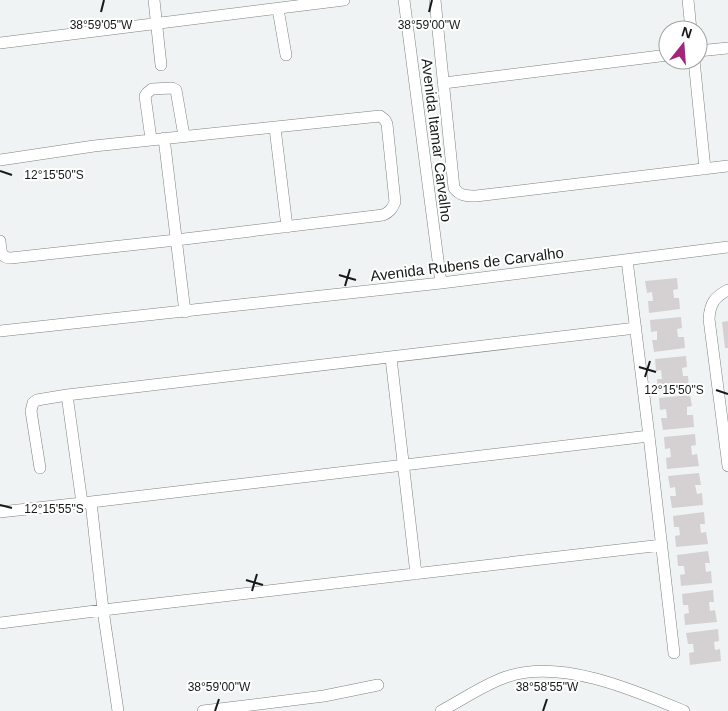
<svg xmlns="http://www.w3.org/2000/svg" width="728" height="711" font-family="Arial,sans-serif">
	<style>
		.building { fill: #d5d1d3 }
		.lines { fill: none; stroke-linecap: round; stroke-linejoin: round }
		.minor-casing { stroke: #7e8283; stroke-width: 12 }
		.minor { stroke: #fff; stroke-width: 11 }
		.ticks { fill: none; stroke: #181a1a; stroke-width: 2 }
		.labels { text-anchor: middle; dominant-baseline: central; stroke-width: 4; stroke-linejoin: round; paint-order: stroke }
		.street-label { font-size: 15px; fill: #181a1a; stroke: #fff }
		.ticks-label { font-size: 12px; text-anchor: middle; fill: #181a1a; stroke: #fff; stroke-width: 4; stroke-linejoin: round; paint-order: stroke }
	</style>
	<rect width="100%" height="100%" fill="#eff3f4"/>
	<path class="building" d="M677,278L678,289L673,290L674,298H679L680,309L649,313L648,301H653L652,292L647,293L645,281Z
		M681,317L682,328L677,329L678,337H684L685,348L654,352L652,340H657V331L651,332L650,320Z
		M728,321V348H725L722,322Z
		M686,356L687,367L682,368L683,376H688L689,387L658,391L657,379H662L661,370L656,371L655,359Z
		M690,395L692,406L687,407V415H693L694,427L663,430L661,418H667L666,409L660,410L659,398Z
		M695,434L696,445L691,446L692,455L697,454L699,466L667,469L666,458L671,457L670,448L665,449L664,437Z
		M699,473L701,485H695L697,494L702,493L703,505L672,508L670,496H676L675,487L670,488L668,476Z
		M704,512L705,524H700L701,533L706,532L708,544L676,547L675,536L680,535L679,527H674L673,516Z
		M708,551L710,563H705L706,572L711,571L712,583L681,586L680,575L685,574L684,566H678L677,555Z
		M713,590L714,602H709L710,611L715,610L717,622L685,625L684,614L689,613L688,605H683L682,594Z
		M718,629L719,641L714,642L715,650L720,649L721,661L690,665L689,653L694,652L693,644H688L686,633Z"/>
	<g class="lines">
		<g class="minor-casing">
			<path id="minor" d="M154,0L161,65
				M404,0L441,283
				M435,0L454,188C460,196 466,196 476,196L728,166
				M688,0L691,30
				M278,9L286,55
				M0,43L344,0
				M698,51L728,48
				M694,60L705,169
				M444,83L668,55
				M275,128L287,227
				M164,138L185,312
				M151,139L145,96L147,93L152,89L172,88L176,90L184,136
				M0,160L94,146L380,116L385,120L387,124L395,202C392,209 390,212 383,215L176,240L11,258C0,258 1,250 0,241
				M627,260L649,436L674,653
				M728,290C714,297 710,304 709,319L728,466
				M0,331L441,283L728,247
				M391,358L416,574
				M67,395L636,328
				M40,468L31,411L33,403L37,400L67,395L82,503
				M91,502L103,610L118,711
				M0,512L91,502L649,436
				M0,623L103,610L662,545
				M203,711L324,696L378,685
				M441,711C462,700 483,685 506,677C560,658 634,690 684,711"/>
		</g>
		<use href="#minor" class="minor"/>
	</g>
	<path class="ticks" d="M101,12L104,0M429,12L432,0M0,171L12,175M339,275L356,280M345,286L350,269M639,367L656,372M645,377L650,361M716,390L728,394M0,505L12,508M246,580L263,585M252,591L257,574M215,711L219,699M543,711L547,699"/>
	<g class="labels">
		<g class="street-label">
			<text transform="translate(437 140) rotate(83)">Avenida Itamar Carvalho</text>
			<text transform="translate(467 264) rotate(-7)">Avenida Rubens de Carvalho</text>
		</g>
	</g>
	<g class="ticks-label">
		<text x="101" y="29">38°59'05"W</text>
		<text x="429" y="29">38°59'00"W</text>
		<text x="54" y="179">12°15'50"S</text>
		<text x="674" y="394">12°15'50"S</text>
		<text x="54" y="513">12°15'55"S</text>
		<text x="219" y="691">38°59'00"W</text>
		<text x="547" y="691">38°58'55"W</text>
	</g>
	<g transform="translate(683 45) rotate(17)"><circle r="24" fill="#ffffff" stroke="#a3a3a3"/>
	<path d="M0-4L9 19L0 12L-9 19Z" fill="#a1267c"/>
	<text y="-8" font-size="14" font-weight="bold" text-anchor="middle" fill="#181a1a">N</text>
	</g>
</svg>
